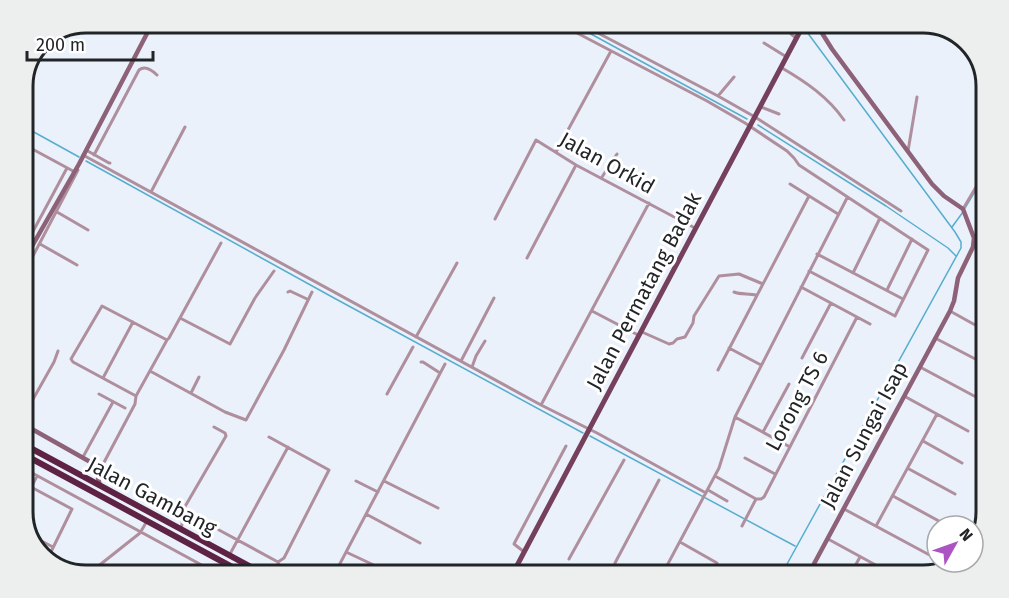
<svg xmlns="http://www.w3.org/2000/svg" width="1009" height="598" font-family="'Fira Sans',sans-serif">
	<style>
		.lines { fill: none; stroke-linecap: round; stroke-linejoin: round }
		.stream { stroke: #57adce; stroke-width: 1.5 }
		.street { stroke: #af8f9e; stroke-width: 3 }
		.secondary { stroke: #8d6177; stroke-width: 4.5 }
		.primary { stroke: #74405c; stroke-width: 5 }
		.highway { stroke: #5e2344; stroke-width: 6 }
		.labels { text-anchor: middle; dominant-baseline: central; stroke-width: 6; stroke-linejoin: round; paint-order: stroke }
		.street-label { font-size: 21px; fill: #222528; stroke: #fff }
		.rim { fill: none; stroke: #222528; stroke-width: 3 }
	</style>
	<rect width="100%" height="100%" fill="#eaf1fa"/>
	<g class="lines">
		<path class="stream" d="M569,22L747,119
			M758,125L886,206L948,248L956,256
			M23,126L79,157
			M86,161L334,298L583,433
			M965,208L986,173
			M952,227L963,212
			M590,436L795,546
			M781,575L961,248V242L955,232L804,28"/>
		<path class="street" d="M556,22L707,101L745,123L787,151L794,158L799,165L928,250L895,316L809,271
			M577,22L718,96L755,117L901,211
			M786,22L791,34L796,38
			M955,41L979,57
			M764,43L785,56
			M782,68C806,82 828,97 844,120
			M718,96L734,77
			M761,107L779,114
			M23,144L73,171
			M86,150L109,163H110
			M908,151L917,97
			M556,152L611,51
			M83,155L541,405L597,433L706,493
			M94,155L139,70C145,65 152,70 157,75
			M602,177L617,154
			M790,184L838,214
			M151,192L185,127
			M963,209L986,170
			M57,212L88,230
			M495,219L536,140L576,165L695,228
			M40,244L77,265
			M23,250L67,168
			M817,254L903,299
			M527,258L576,165
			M853,273L880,218
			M23,275L78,170
			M801,287L870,324
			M887,290L912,239
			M288,292L290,291L307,299
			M734,292C741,295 749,293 756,295
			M592,311L638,335
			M950,311L986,331
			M180,318L230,344L255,298L274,271
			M642,332L669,344L673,343L677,339L685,337L693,323L694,316L719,276L739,274L763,284
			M416,337L457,263
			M935,338L983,363
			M729,348L761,365
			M802,358L831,303
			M23,361L26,353
			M461,361L494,298
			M421,362H423L440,373
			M472,367L476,356L485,341
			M920,367L976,397
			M718,370L809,196
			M150,371L225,412L246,420L284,350L312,292
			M103,378L133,322
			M191,393L199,377
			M99,394L125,408
			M387,394L413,347
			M136,396L73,362L71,359L102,306L167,340
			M904,396L968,431
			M541,405L649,203
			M23,417L54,362L58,351
			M735,417L790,447
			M763,432L789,384
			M923,441L962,463
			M83,457L113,402
			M745,458L775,474
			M23,468L220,575
			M101,468L135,404L136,396L167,340L169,338L221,243
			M909,469L955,494
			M715,476L756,499H761L764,497L857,317
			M356,481L378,492
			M384,481L438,508
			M31,487L72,509L47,560
			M708,490L727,501
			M893,496L948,526
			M23,503L37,476
			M844,509L937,559
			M366,514L420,543
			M742,526L756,499
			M876,526L937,414
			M181,528C184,521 181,517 183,510L226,436L225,433L214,427
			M219,530L278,562L284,558L329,470L269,437
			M28,534L53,547
			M828,539L894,575
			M680,542L717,563L718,568L714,575
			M31,544L35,537
			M523,551L514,544L515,542L566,446
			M346,552L395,575
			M230,554L288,447
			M569,559L624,460
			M278,562C279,570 285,572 292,575
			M615,563L659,480
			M935,572L938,562
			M87,575L140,533L147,521
			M230,575V566
			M334,575L445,364
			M662,575L719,468L735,417L847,198
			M850,575L860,557"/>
		<path class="secondary" d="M23,262L79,164L153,22
			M23,424L101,468L98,478L100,486
			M808,575L950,311L954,301L958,278L973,247L974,238L963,209L944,196L932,184L832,49L815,22"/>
		<path class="primary" d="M512,575L805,22"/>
		<path class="highway" d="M23,444L266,575
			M23,454L247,575"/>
	</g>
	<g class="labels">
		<g class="street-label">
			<text transform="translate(607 163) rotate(29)">Jalan Orkid</text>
			<text transform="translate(644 291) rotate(-62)">Jalan Permatang Badak</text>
			<text transform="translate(797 401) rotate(-62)">Lorong TS 6</text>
			<text transform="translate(864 435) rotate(-62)">Jalan Sungai Isap</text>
			<text transform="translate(152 496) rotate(28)">Jalan Gambang</text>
		</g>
	</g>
	<path d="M0 0H1009V598H0ZM86 33H923A53 53 0 0 1 976 86V512A53 53 0 0 1 923 565H86A53 53 0 0 1 33 512V86A53 53 0 0 1 86 33Z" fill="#edeeee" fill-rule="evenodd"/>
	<path class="rim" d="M86 33H923A53 53 0 0 1 976 86V512A53 53 0 0 1 923 565H86A53 53 0 0 1 33 512V86A53 53 0 0 1 86 33Z"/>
	<g transform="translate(955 544) rotate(50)"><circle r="28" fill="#ffffff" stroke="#a7a8a9" stroke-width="1.5"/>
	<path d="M0-4.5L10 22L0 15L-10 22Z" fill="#ac55c2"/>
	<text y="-9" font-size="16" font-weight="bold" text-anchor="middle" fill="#222528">N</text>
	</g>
	<path d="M27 51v9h126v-9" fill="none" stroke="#222528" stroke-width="3"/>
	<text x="36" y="51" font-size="18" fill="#222528" stroke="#ffffff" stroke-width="4.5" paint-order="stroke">200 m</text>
</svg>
